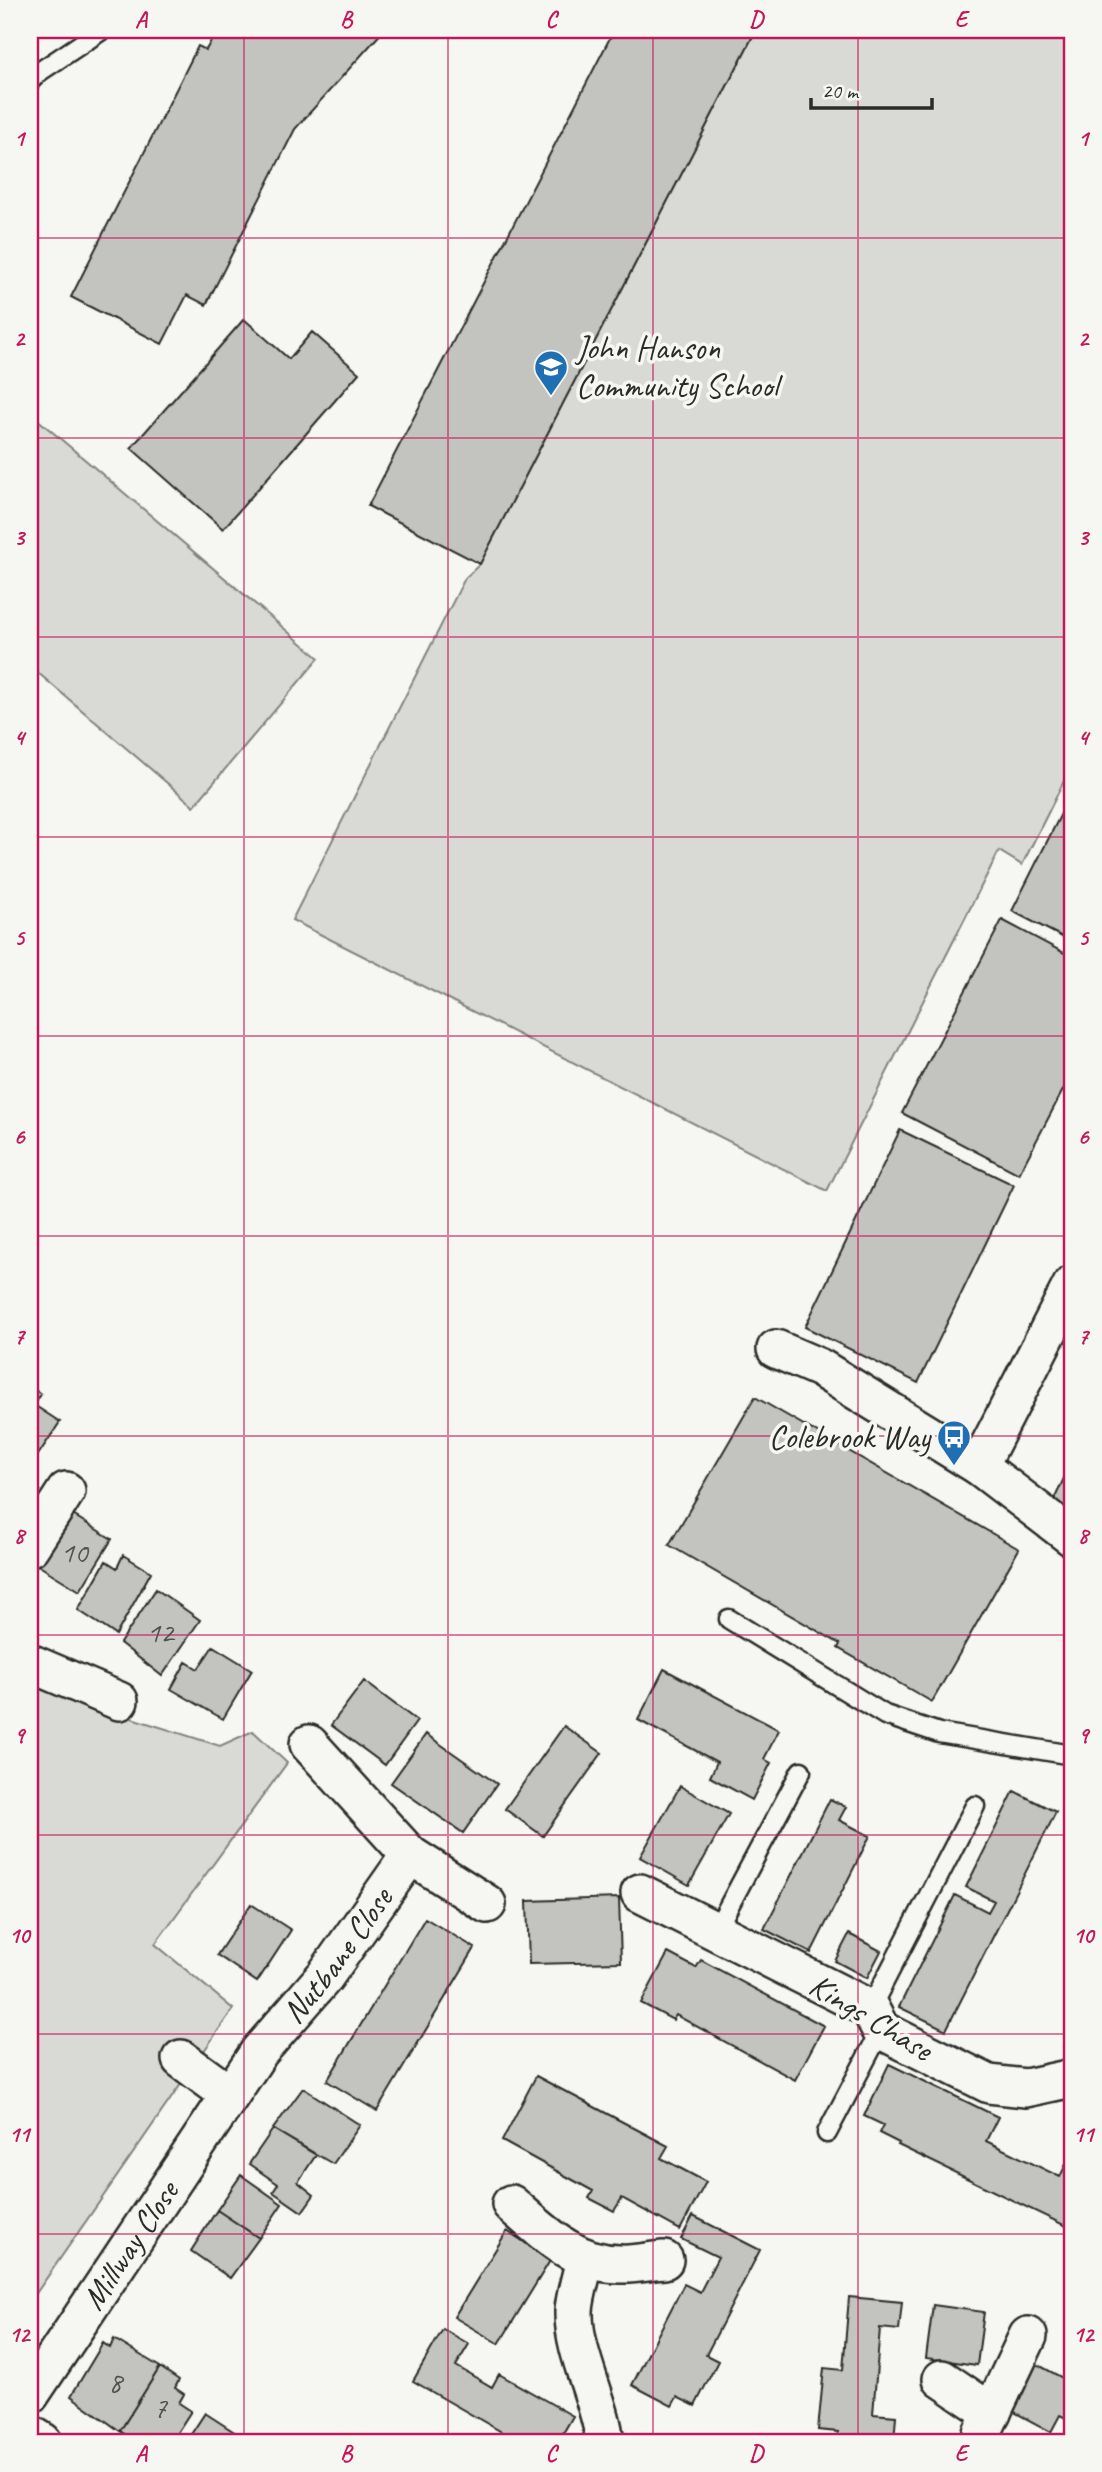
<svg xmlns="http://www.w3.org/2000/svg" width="1102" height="2472" font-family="Caveat,sans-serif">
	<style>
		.green { fill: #d9d9d5; stroke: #828280; stroke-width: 2 }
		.building { fill: #c3c3c0; stroke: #2b2b2b; stroke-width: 2 }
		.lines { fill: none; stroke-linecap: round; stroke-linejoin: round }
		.service-casing { stroke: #2b2b2b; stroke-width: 23 }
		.minor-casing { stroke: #2b2b2b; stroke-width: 42 }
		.service { stroke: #f6f6f2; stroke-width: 18 }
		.minor { stroke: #f6f6f2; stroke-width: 37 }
		.grid { fill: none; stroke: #c2185b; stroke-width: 2; stroke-opacity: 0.55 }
		.labels { text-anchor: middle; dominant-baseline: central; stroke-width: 7; stroke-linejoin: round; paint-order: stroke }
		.number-label { font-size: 30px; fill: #515150 }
		.poi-label { font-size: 33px; fill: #2b2b2b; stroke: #f6f6f2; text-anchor: start }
		.street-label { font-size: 33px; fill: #2b2b2b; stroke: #f6f6f2 }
		.neatline { fill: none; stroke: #c2185b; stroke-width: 2.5 }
		.grid-label { font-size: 23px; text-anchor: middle; font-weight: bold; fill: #c2185b }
	</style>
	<rect width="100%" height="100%" fill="#f6f6f2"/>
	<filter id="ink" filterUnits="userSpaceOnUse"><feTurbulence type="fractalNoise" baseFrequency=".0143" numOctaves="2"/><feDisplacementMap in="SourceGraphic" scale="14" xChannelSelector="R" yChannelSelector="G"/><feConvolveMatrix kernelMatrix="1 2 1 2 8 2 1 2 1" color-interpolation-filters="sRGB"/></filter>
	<g filter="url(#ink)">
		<path class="green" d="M756,30H1072V765L1022,865L999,851L827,1191L292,920L465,578L480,564Z
			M30,413L319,658L194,806L30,666Z
			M30,1686L220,1746L253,1731L287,1763L155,1944L233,2009L30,2302Z"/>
		<path class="building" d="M217,30H384L295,129L206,305L187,295L162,344L71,297L198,46L206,50Z
			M614,30H756L480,564L368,506Z
			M244,319L289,359L312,332L359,373L223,529L131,448Z
			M1072,792V942L1012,911Z
			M1002,920L1072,957V1073L1019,1174L902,1113Z
			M900,1130L1014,1185L918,1383L805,1327Z
			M30,1387L41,1394L34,1405L60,1422L30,1467Z
			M755,1397L1019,1549L932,1702L838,1648L840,1644L669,1545Z
			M1072,1461V1511L1053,1502Z
			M68,1512L112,1539L80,1591L36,1564Z
			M123,1555L151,1572L116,1635L78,1610L106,1561L117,1568Z
			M156,1589L200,1620L162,1676L120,1643Z
			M213,1646L252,1670L223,1719L171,1689L186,1662L198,1669Z
			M664,1669L779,1730L764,1759L771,1763L752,1800L710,1777L717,1762L638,1720Z
			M364,1681L417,1721L385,1765L331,1725Z
			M564,1726L602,1753L543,1836L505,1809Z
			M426,1734L497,1784L463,1833L391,1783Z
			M680,1786L729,1814L689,1885L640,1857Z
			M1014,1791L1056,1812L946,2030L899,2007L955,1895L988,1912L994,1901L966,1887Z
			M830,1799L846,1807L839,1820L870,1836L811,1953L764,1929Z
			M619,1898L621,1962L529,1964L527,1901Z
			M251,1904L291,1930L257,1982L217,1955Z
			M425,1918L475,1948L377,2111L327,2081Z
			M849,1934L881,1951L867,1978L835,1961Z
			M668,1953L696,1968L701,1960L824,2026L795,2080L676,2015L673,2020L641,2003Z
			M889,2064L998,2117L986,2141L1060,2177L1066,2164L1072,2167V2229L898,2145L899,2143L879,2133L883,2125L864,2116Z
			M536,2076L668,2146L661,2158L706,2182L680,2230L622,2198L614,2211L589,2198L593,2191L502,2141Z
			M303,2088L360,2125L333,2164L273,2129Z
			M273,2129L316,2155L298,2182L314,2195L302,2212L273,2192L278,2184L249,2164Z
			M241,2175L282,2204L259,2238L217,2210Z
			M217,2210L259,2238L230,2278L191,2251Z
			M693,2216L760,2250L706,2355L718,2361L695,2406L677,2397L672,2406L632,2385L684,2284L700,2292L718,2257L681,2239Z
			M507,2231L551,2259L499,2344L454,2317Z
			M849,2297L902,2302L899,2330L880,2328L873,2414L896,2416L894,2442H837L838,2432L818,2430L824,2368L843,2370Z
			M933,2305L984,2312L977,2365L926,2358Z
			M443,2329L469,2344L456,2366L492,2387L499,2374L573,2416L558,2442H519L413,2381Z
			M114,2339L160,2367L120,2431L71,2396L103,2343L110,2348Z
			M1031,2361L1072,2383V2421L1060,2415L1051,2432L1007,2408Z
			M160,2367L179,2380L175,2388L184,2394L179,2403L191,2411L171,2442H137L120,2431Z
			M205,2413L239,2435L234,2442H186Z"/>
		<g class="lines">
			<g class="service-casing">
				<path id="service" d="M30,81L39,72L102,30
					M729,1619L885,1715L939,1733L1072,1755
					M715,1932L801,1771
					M870,2009L975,1806
					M827,2133L881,2030"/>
			</g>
			<g class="minor-casing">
				<g id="minor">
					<path d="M1072,1285L979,1466L1072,1537"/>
					<path d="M776,1349L820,1368L979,1466"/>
					<path d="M30,1547L66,1491"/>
					<path d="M30,1663L119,1701"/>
					<path d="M309,1744L410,1855"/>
					<path d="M640,1893L870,2009L881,2030L989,2084L1026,2088L1072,2078"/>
					<path d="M181,2059L230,2095"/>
					<path d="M511,2204C543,2232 574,2264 620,2264C634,2265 650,2261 664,2260"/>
					<path d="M585,2258C582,2275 575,2294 574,2311C573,2353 600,2399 605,2442"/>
					<path d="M942,2379L992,2413"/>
					<path id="s1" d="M30,2395L259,2052L325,1976L410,1855L487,1904"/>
					<path d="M30,2434L43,2442"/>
					<path d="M980,2442L982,2433L1028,2336"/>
				</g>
			</g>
			<use href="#service" class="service"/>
			<use href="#minor" class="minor"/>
		</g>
	</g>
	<path class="grid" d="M244,30V2442M448,30V2442M653,30V2442M858,30V2442M30,238H1072M30,438H1072M30,637H1072M30,837H1072M30,1036H1072M30,1236H1072M30,1436H1072M30,1635H1072M30,1835H1072M30,2034H1072M30,2234H1072"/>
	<defs>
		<g id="school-pin" transform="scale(1.75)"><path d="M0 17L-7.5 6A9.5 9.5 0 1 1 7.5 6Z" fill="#1f6fb2" stroke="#f6f6f2"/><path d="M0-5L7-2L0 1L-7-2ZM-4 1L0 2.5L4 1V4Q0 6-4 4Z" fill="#fff"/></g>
		<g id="bus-pin" transform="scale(1.75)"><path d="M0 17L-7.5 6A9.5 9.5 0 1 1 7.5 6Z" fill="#1f6fb2" stroke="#f6f6f2"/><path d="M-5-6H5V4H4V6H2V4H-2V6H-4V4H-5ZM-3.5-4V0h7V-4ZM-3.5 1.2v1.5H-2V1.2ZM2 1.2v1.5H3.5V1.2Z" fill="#fff"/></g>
	</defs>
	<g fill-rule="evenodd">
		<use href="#school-pin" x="551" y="367"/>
		<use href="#bus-pin" x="954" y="1437"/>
	</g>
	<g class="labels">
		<g class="number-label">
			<text x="74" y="1552">10</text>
			<text x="160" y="1632">12</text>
			<text x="115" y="2382">8</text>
			<text x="160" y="2407">7</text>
		</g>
		<g class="poi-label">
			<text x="576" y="348">John Hanson<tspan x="576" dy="38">Community School</tspan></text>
			<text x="930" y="1437" text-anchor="end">Colebrook Way</text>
		</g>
		<g class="street-label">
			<text stroke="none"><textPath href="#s1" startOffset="537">Nutbane Close</textPath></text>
			<text transform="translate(871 2017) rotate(31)">Kings Chase</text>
			<text stroke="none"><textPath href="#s1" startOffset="180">Millway Close</textPath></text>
		</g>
	</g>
	<rect width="1102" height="2472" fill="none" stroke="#f6f6f2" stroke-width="77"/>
	<path d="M811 98v10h121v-10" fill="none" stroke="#2b2b2b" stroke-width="3.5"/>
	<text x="822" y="98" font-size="21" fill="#2b2b2b" stroke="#f6f6f2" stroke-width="5" paint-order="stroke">20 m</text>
	<rect x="38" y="38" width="1026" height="2396" class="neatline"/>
	<g class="grid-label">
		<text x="141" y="27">A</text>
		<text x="346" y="27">B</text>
		<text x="551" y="27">C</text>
		<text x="756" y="27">D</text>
		<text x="961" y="27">E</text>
		<text x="19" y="146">1</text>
		<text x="1083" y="146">1</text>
		<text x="19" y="346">2</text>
		<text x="1083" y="346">2</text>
		<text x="19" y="545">3</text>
		<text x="1083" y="545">3</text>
		<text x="19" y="745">4</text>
		<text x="1083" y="745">4</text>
		<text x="19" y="945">5</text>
		<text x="1083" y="945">5</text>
		<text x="19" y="1144">6</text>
		<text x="1083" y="1144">6</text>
		<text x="19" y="1344">7</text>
		<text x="1083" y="1344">7</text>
		<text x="19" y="1543">8</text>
		<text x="1083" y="1543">8</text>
		<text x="19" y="1743">9</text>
		<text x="1083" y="1743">9</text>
		<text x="19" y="1943">10</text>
		<text x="1083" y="1943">10</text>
		<text x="19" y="2142">11</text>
		<text x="1083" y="2142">11</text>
		<text x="19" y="2342">12</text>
		<text x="1083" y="2342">12</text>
		<text x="141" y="2461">A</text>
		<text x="346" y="2461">B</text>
		<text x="551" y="2461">C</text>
		<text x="756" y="2461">D</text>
		<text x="961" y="2461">E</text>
	</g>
</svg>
